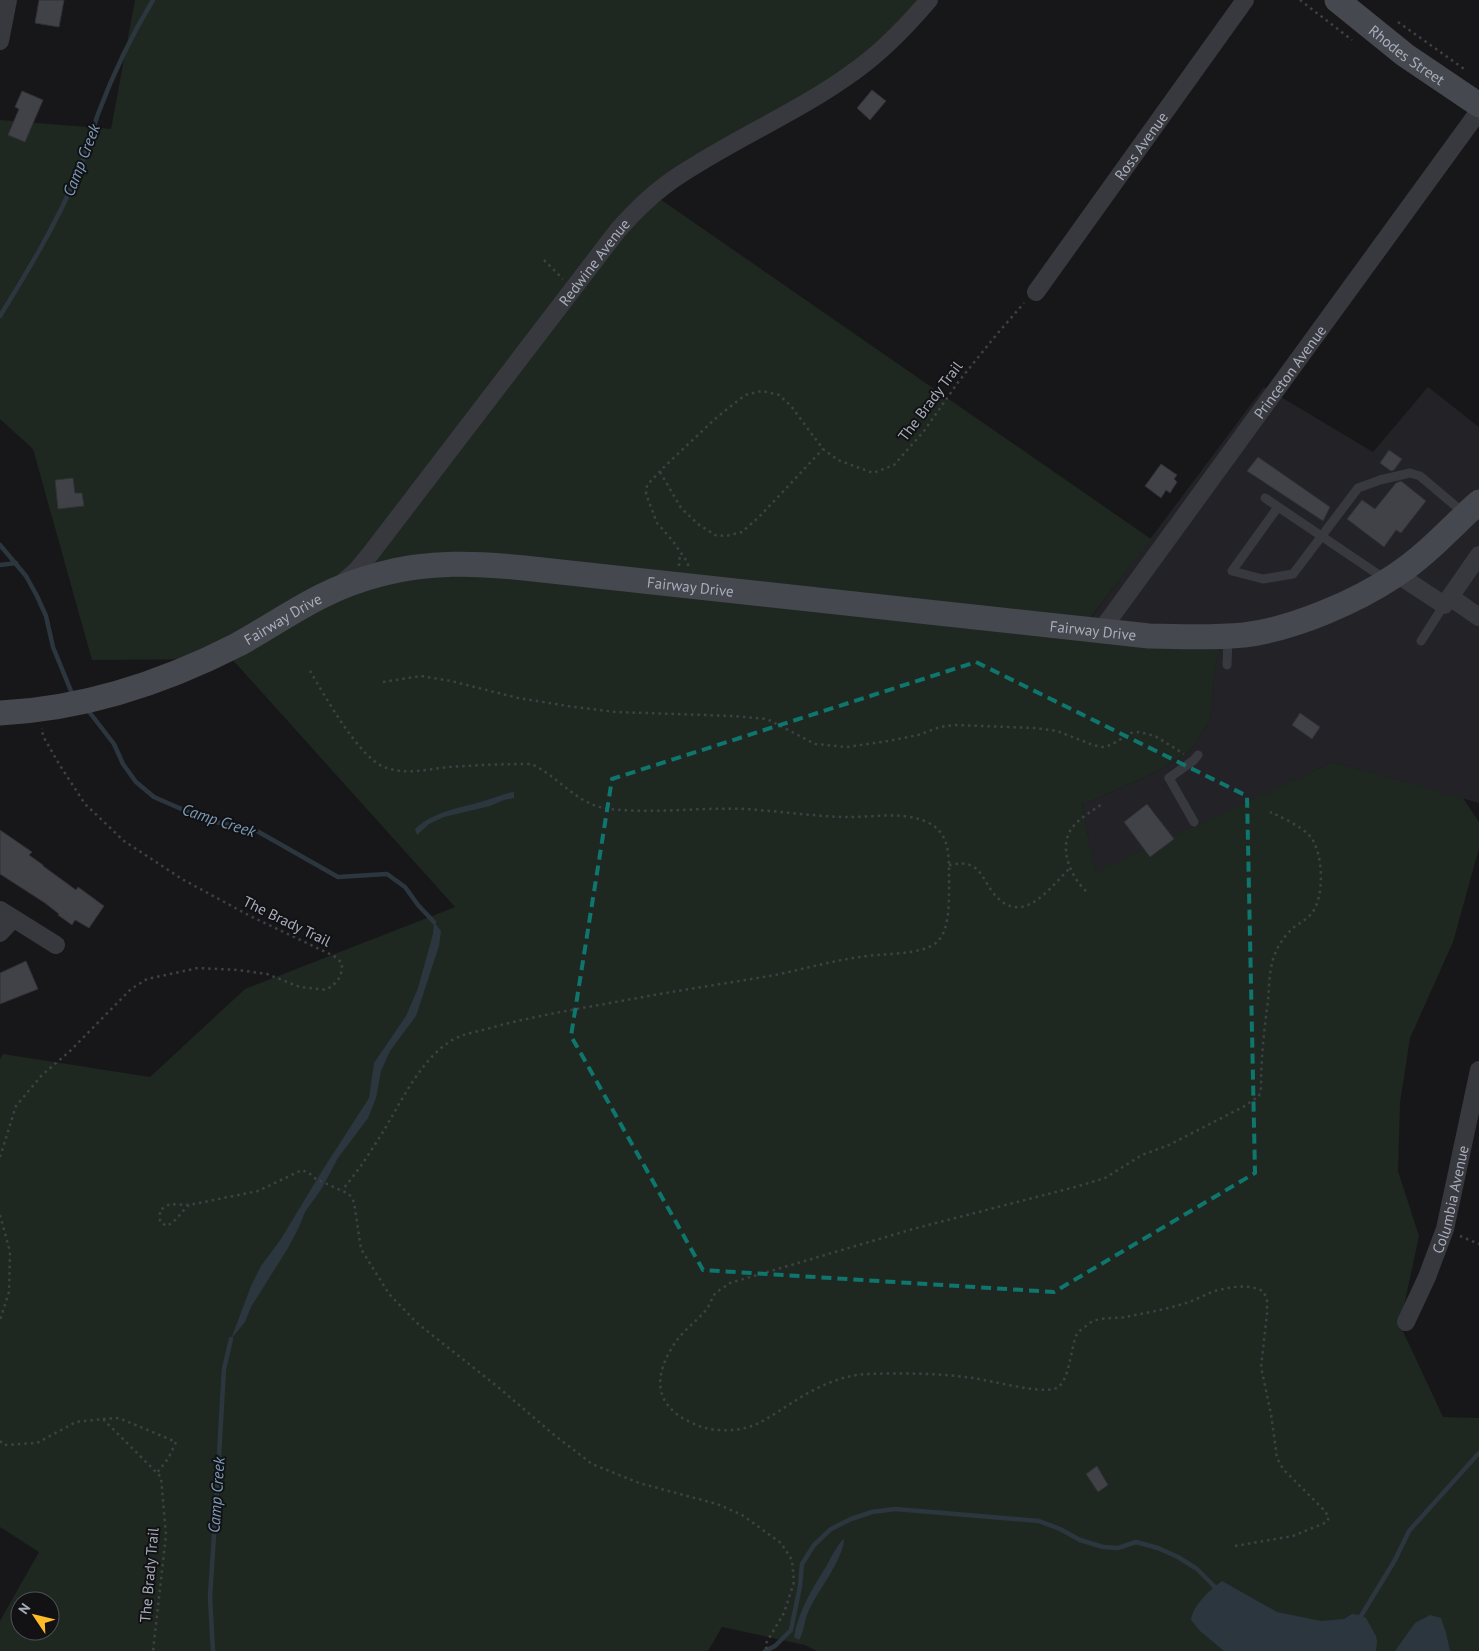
<svg xmlns="http://www.w3.org/2000/svg" width="1479" height="1651" font-family="'PT Sans',sans-serif">
	<style>
		.built { fill: #232327 }
		.green { fill: #1e2820; fill-rule: evenodd }
		.water { fill: #2c363f }
		.lines { fill: none; stroke-linecap: round; stroke-linejoin: round }
		.stream { stroke: #2c363f; stroke-width: 4.5 }
		.building { fill: #414247; stroke: #313136 }
		.path { stroke: #3e4046; stroke-width: 2.5; stroke-dasharray: 2.5 4; stroke-linecap: butt }
		.lane { stroke: #38393f; stroke-width: 9 }
		.street { stroke: #38393f; stroke-width: 18 }
		.secondary { stroke: #45484f; stroke-width: 25 }
		.marked { fill: none; stroke: #0f766e; stroke-width: 4; stroke-dasharray: 10 6; stroke-linejoin: round }
		.labels { text-anchor: middle; dominant-baseline: central; stroke-width: 4; stroke-linejoin: round; paint-order: stroke }
		.street-label { font-size: 15px; fill: #a8adba; stroke: #121215 }
		.water-label { font-size: 16px; font-style: italic; fill: #7c9bb8; stroke: #121215 }
	</style>
	<rect width="100%" height="100%" fill="#171719"/>
	<path class="built" d="M1264,387L1373,452L1428,387L1479,427V803L1333,762L1095,873L1082,805L1156,772L1191,750L1210,720L1215,666L1223,638L1088,622Z"/>
	<path class="green" d="M135,0H922L856,63L657,197L1151,539L1088,621L1223,638L1215,666L1210,720L1191,750L1156,772L1082,805L1095,872L1333,762L1463,798L1479,822V848L1453,942L1410,1038L1400,1103L1398,1171L1419,1236L1400,1325L1443,1417L1479,1418V1651H817L805,1645L722,1627L708,1651H0V1621L39,1552L0,1527V1059L3,1054L150,1077L245,989L455,907L232,659L92,660L33,449L0,419V120L111,129ZM20,1601H50V1631H20Z"/>
	<path class="water" d="M514,792V798L504,800L490,806L444,817L429,824L417,835L415,829C434,811 460,808 484,801C494,798 503,794 514,792Z
		M434,922L441,931L439,946L416,1016L390,1051L381,1071L376,1098L368,1118L338,1158L322,1188L305,1212L299,1227L288,1248L251,1307L245,1322L231,1339L251,1286L261,1266L281,1239L322,1171L369,1098L374,1063L406,1016L418,988L433,934Z
		M844,1538C844,1559 818,1590 809,1610C804,1619 805,1630 799,1640L794,1637C799,1609 813,1588 827,1565C832,1555 837,1546 844,1538Z
		M1222,1581L1277,1612L1321,1621L1344,1619L1352,1614L1361,1615L1366,1618L1376,1636L1377,1642L1376,1651H1224L1200,1631L1191,1620C1193,1605 1210,1590 1222,1581Z
		M1430,1615L1441,1618L1446,1633L1450,1651H1395L1415,1623Z"/>
	<g class="lines">
		<path class="stream" d="M0,316C29,269 55,226 77,175C86,155 91,134 98,114C113,74 131,36 153,0
			M0,545L26,576L37,596L46,616L53,647L71,691L73,694
			M0,565L16,563
			M87,709L114,744L123,764L136,782L154,797L195,815L216,822L257,831L338,877L387,874L405,887L418,905L434,922
			M1361,1616L1395,1560L1409,1531L1479,1453
			M213,1651L210,1597L217,1489L224,1369L231,1339
			M765,1651L775,1646L791,1630L800,1586L802,1564L814,1545L831,1529L851,1519L872,1512L895,1509L1039,1521L1060,1529L1080,1540L1103,1547L1118,1548L1136,1542L1158,1548L1178,1557L1197,1569L1215,1587"/>
	</g>
	<path class="building" d="M39,0H64L59,27L35,23Z
		M872,90L886,101L870,120L857,108Z
		M22,91L43,100L25,142L8,135L19,109L15,107Z
		M1389,450L1402,459L1394,470L1391,471L1380,463Z
		M1258,457L1330,507L1323,521L1247,471Z
		M1161,464L1177,475L1174,479L1177,482L1170,493L1166,490L1161,498L1145,486Z
		M73,478L75,493H82L84,506L58,509L55,480Z
		M1401,481L1426,501L1401,533L1396,530L1384,547L1347,519L1362,500L1375,509L1396,483Z
		M1300,713L1320,727L1312,739L1292,725Z
		M1147,804L1174,839L1150,857L1124,822Z
		M0,830L32,852L29,855L43,865V866L76,890L78,887L104,906L89,928L77,921L75,920L72,925L58,915L59,914L45,903L0,874Z
		M26,961L38,989L0,1004V973Z
		M1097,1466L1108,1485L1098,1492L1086,1474Z"/>
	<g class="lines">
		<path class="path" d="M1300,0L1352,40
			M1398,22L1467,71
			M544,260L563,279
			M660,472L681,508L698,524L715,535L726,536L742,532L759,517L823,449
			M679,566L680,554
			M688,566V563L672,540L657,523L646,494L647,485L665,466L716,418L745,395L762,391L779,395L791,406L823,449L838,460L873,473L894,465L924,431L959,381L997,334L1024,303
			M310,671C325,696 357,754 382,766C403,776 427,769 450,767C477,765 504,764 531,764C559,776 577,806 610,809C655,814 700,807 745,809C778,811 811,816 843,817C871,818 903,810 929,823C950,834 949,856 949,877C949,893 951,930 937,942C921,956 881,953 860,957C831,961 804,969 775,975C735,982 694,988 654,995C601,1005 548,1013 497,1026C485,1030 472,1032 461,1036C424,1050 401,1103 381,1135C369,1154 357,1173 342,1190
			M383,682L421,676L451,681L518,698L574,707L616,712L733,716L767,719L815,744L847,747L888,741L918,735L940,727L954,725L1035,728L1057,731L1093,745L1102,747L1111,745L1131,733L1139,732L1155,736L1184,754
			M949,865C957,864 965,862 972,866C982,871 985,882 991,890C1020,930 1047,891 1070,868
			M1086,891C1072,878 1059,851 1070,831C1077,819 1091,812 1102,804
			M0,1157L16,1106L42,1075L70,1051L131,989L147,979L198,968L238,970L267,974L300,987L326,990C338,982 342,978 342,963L334,956L250,916L182,879L124,841L85,804L59,764L43,736L42,728
			M189,1205C181,1212 176,1222 166,1226L160,1221V1210L170,1204L189,1205L258,1191L302,1170L309,1173L316,1179L349,1194L354,1202L361,1249L389,1294L417,1323L498,1387L553,1434L592,1464L639,1483L717,1504L742,1515L781,1543L792,1560L794,1582L784,1613L765,1645L768,1651
			M0,1215L10,1252L9,1292L0,1320
			M1460,1236L1479,1244
			M103,1419L119,1418L176,1442L169,1457L157,1473
			M0,1441L4,1445L37,1443L76,1422L103,1419L161,1477L166,1535L153,1651
			M1235,1546L1293,1536L1327,1522L1329,1517L1323,1509L1283,1469L1277,1458L1271,1414L1261,1367L1267,1314V1299L1263,1291C1250,1285 1237,1286 1223,1289C1211,1291 1200,1298 1189,1302C1168,1309 1146,1313 1125,1317C1112,1319 1096,1316 1086,1326C1083,1328 1079,1331 1077,1334C1070,1348 1070,1385 1054,1389C1036,1393 993,1381 973,1378C938,1373 901,1373 866,1374C837,1376 811,1390 787,1406C763,1421 750,1432 719,1430C708,1430 698,1426 688,1421C654,1404 654,1376 673,1346C681,1332 696,1322 706,1310C710,1305 711,1300 714,1295C718,1290 725,1287 730,1283L913,1229L1079,1186L1105,1178L1142,1155L1169,1145L1243,1107L1259,1096L1261,1088C1261,1059 1264,1030 1268,1001C1269,989 1269,976 1272,963C1275,950 1283,937 1293,928C1299,923 1306,920 1311,914C1325,899 1324,851 1309,835C1299,825 1283,818 1270,812"/>
		<path class="lane" d="M1265,498L1385,579
			M1278,507L1232,571L1263,579L1293,574L1358,488L1380,480L1410,473L1420,476L1465,514
			M1421,641L1444,605
			M1227,665L1228,639
			M1194,822L1169,778L1194,760L1198,755"/>
		<g class="street">
			<path d="M0,41L8,0"/>
			<path id="s1" d="M1036,292L1245,0"/>
			<path d="M1397,574L1444,605L1450,597L1479,617"/>
			<path id="s2" d="M341,584L357,570L371,553L618,230C633,213 649,197 668,183C726,142 794,115 852,73C881,53 906,27 929,0"/>
			<path d="M1450,597L1479,555"/>
			<path id="s3" d="M1100,632L1479,111"/>
			<path d="M0,910L56,945"/>
			<path d="M0,933L13,919"/>
			<path id="s4" d="M1406,1322L1427,1277L1445,1229L1479,1070"/>
		</g>
		<g class="secondary">
			<path id="s5" d="M1337,0L1405,55L1479,105"/>
			<path id="s6" d="M0,713C83,709 165,682 239,644C268,628 295,609 324,595C342,586 362,579 381,574C429,561 476,563 524,568L1149,636C1181,637 1212,638 1244,635C1293,629 1356,602 1396,575C1427,555 1452,526 1479,502"/>
		</g>
	</g>
	<path class="marked" d="M976,662L1247,796L1255,1173L1054,1292L703,1270L571,1036L612,779Z"/>
	<g class="labels">
		<g class="street-label">
			<text stroke="none"><textPath href="#s5" startOffset="89">Rhodes Street</textPath></text>
			<text stroke="none"><textPath href="#s1" startOffset="180">Ross Avenue</textPath></text>
			<text stroke="none"><textPath href="#s2" startOffset="410">Redwine Avenue</textPath></text>
			<text stroke="none"><textPath href="#s3" startOffset="322">Princeton Avenue</textPath></text>
			<text transform="translate(930 401) rotate(-53)">The Brady Trail</text>
			<text stroke="none"><textPath href="#s6" startOffset="721">Fairway Drive</textPath></text>
			<text stroke="none"><textPath href="#s6" startOffset="301">Fairway Drive</textPath></text>
			<text stroke="none"><textPath href="#s6" startOffset="1126">Fairway Drive</textPath></text>
			<text transform="translate(287 921) rotate(26)">The Brady Trail</text>
			<text stroke="none"><textPath href="#s4" startOffset="131">Columbia Avenue</textPath></text>
			<text transform="translate(149 1575) rotate(-85)">The Brady Trail</text>
		</g>
		<g class="water-label">
			<text transform="translate(81 160) rotate(-69)">Camp Creek</text>
			<text transform="translate(219 820) rotate(18)">Camp Creek</text>
			<text transform="translate(216 1495) rotate(-86)">Camp Creek</text>
		</g>
	</g>
	<g transform="translate(35 1616) rotate(305)"><circle r="24" fill="#121215" stroke="#4e5057"/>
	<path d="M0-4L9 19L0 12L-9 19Z" fill="#ffbb29"/>
	<text y="-8" font-size="14" font-weight="bold" text-anchor="middle" fill="#a8adba">N</text>
	</g>
</svg>
